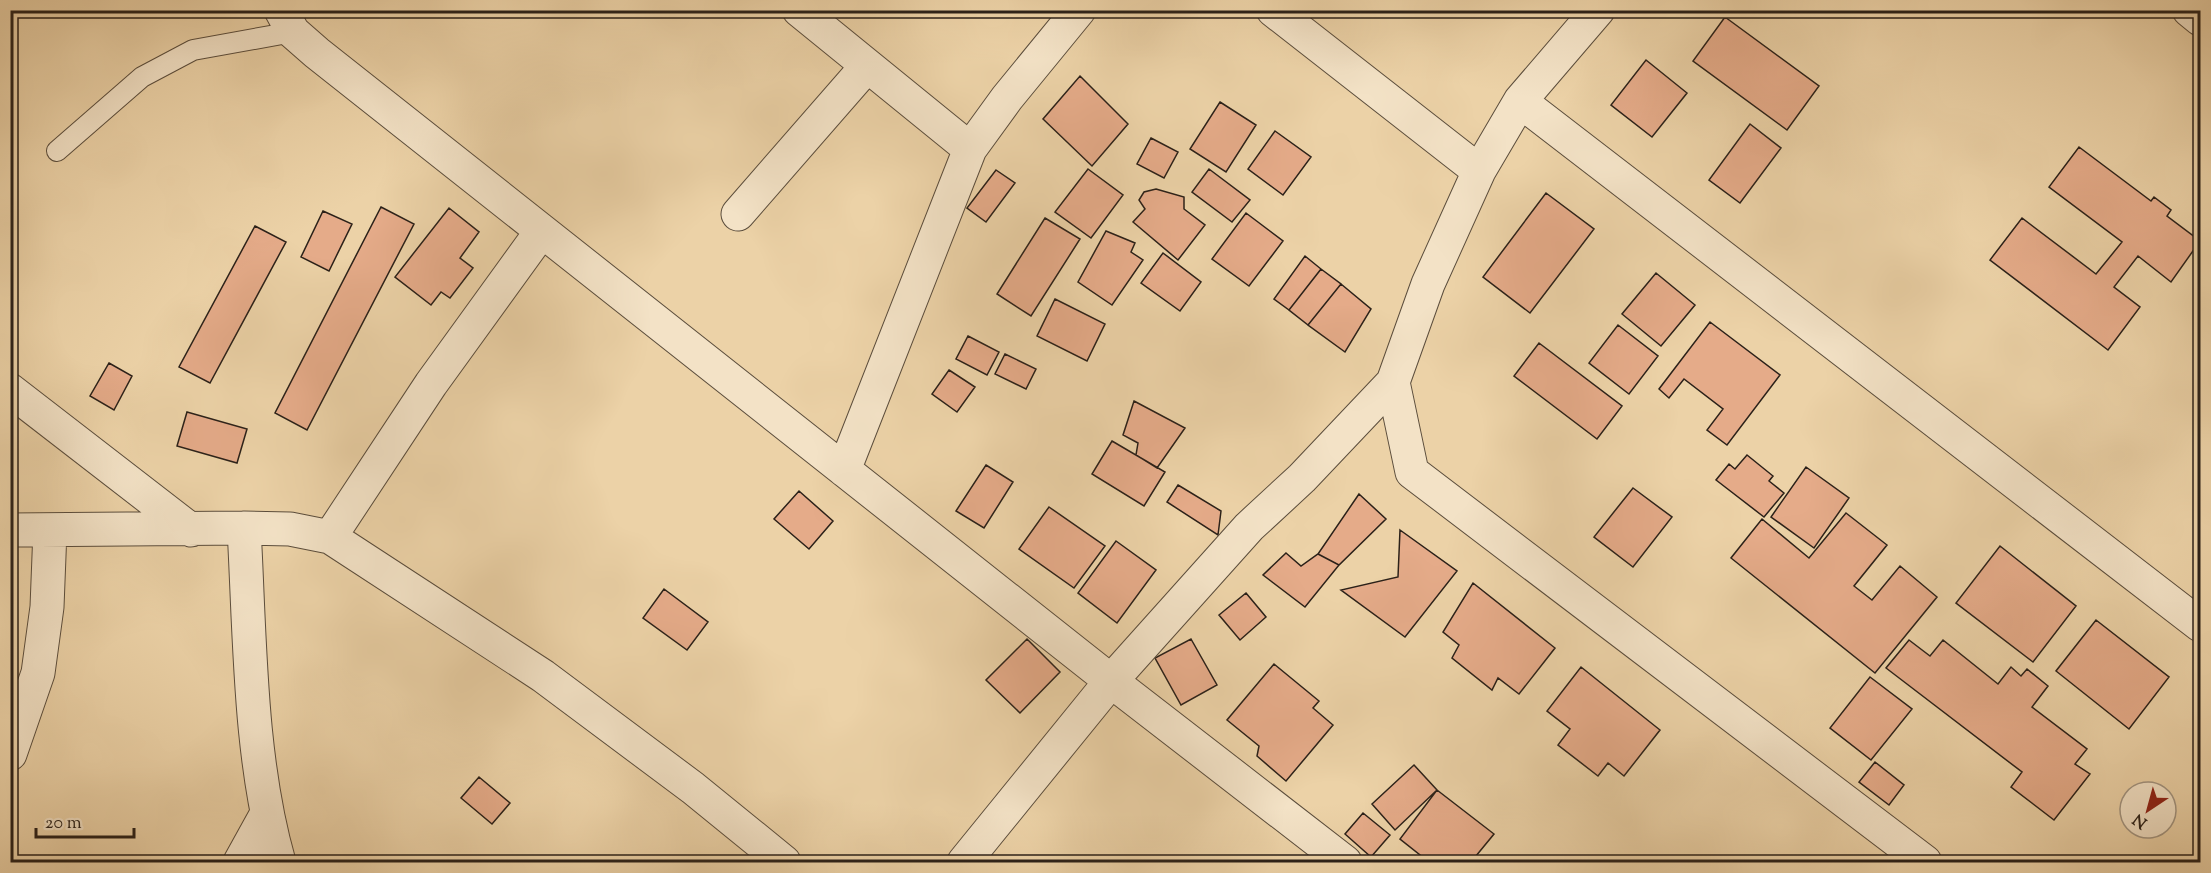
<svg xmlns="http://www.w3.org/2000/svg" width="2211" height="873" font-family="'Sorts Mill Goudy',serif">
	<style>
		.building { fill: #e5ab89; stroke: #2b2119; stroke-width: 1.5 }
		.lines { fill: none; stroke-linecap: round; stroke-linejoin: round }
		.service-casing { stroke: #5b4d3c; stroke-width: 22 }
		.minor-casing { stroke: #5b4d3c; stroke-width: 35 }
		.service { stroke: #f3e2c6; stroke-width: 20 }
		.minor { stroke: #f3e2c6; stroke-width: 33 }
	</style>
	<rect width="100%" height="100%" fill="#ecd2a7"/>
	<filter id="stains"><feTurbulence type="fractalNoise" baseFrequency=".00333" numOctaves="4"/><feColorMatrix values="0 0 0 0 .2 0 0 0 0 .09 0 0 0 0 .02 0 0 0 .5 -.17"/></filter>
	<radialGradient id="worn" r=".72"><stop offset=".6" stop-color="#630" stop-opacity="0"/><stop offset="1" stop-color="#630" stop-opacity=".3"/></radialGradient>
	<path class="building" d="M1725,17L1819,86L1787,130L1693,61Z
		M1646,60L1687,93L1652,137L1611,105Z
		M1080,76L1128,124L1092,166L1043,119Z
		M1220,102L1256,125L1226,172L1190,149Z
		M1750,124L1781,148L1740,203L1709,180Z
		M1275,131L1311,157L1283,195L1248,169Z
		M1151,138L1178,152L1164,178L1137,164Z
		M2079,147L2151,201L2154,197L2171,210L2167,216L2200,241L2171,282L2138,256L2114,287L2140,307L2108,350L1990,260L2022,218L2096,274L2122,242L2049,187Z
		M1088,169L1123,195L1091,238L1055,212Z
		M1209,169L1250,200L1232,222L1192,192Z
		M996,170L1015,183L986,222L967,208Z
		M1156,189L1184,197V209L1205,225L1178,260L1133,222L1145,209L1139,200L1144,192Z
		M1546,193L1594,229L1530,313L1483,277Z
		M381,207L414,224L307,430L275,413Z
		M449,208L479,232L460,258L473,268L450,298L441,292L431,305L395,277Z
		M323,211L352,224L329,271L301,257Z
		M1246,213L1283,241L1249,286L1212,259Z
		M1045,218L1080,239L1031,316L997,294Z
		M255,226L286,242L210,383L179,367Z
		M1106,231L1135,243L1131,252L1143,260L1112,305L1078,282Z
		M1163,253L1201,282L1180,311L1141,283Z
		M1305,256L1321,269L1289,310L1274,299Z
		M1321,269L1341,284L1308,325L1289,310Z
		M1656,273L1695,305L1661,346L1622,314Z
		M1341,284L1371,309L1345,352L1308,325Z
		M1055,299L1105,324L1087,361L1037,336Z
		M1710,322L1780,375L1727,445L1707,430L1723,409L1684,379L1669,398L1659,389Z
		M1618,325L1658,356L1629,394L1589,363Z
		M968,336L999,352L987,375L956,359Z
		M1539,343L1622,406L1597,439L1514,376Z
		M1005,354L1036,369L1026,389L995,374Z
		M109,363L132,376L114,410L90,396Z
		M949,370L975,387L957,412L932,394Z
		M1134,401L1185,428L1157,468L1136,455L1138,443L1123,435Z
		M187,412L247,429L237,463L177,446Z
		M1112,441L1165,472L1144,506L1092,474Z
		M1747,455L1773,476L1769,481L1784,493L1764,517L1716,480L1729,464L1735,469Z
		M986,465L1013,482L984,528L956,511Z
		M1806,467L1849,498L1814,548L1771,517Z
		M1178,485L1221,511L1218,535L1167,502Z
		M1633,488L1672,517L1633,567L1594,537Z
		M799,491L833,521L809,549L774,519Z
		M1359,494L1386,519L1339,565L1318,554Z
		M1049,507L1105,546L1074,588L1019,549Z
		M1846,513L1887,545L1854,586L1872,600L1900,566L1937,597L1875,673L1731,558L1762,519L1809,558Z
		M1400,530L1457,571L1405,637L1341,590L1398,577Z
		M1116,541L1156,570L1117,623L1078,593Z
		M2000,546L2076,606L2033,662L1956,603Z
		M1286,553L1301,566L1318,554L1339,565L1305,607L1263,575Z
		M1473,583L1555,648L1519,694L1498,678L1492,690L1452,658L1459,645L1443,632Z
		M664,589L708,622L687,650L643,618Z
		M1246,593L1266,617L1240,640L1219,615Z
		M2096,620L2169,677L2129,729L2056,671Z
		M1027,639L1060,672L1020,713L986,680Z
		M1191,639L1217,685L1181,705L1155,658Z
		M1909,640L1930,656L1943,640L1998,684L2011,667L2021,676L2027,669L2048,686L2032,707L2087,749L2075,764L2090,774L2054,820L2011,787L2022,772L1886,668Z
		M1274,664L1319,701L1313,708L1333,725L1286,781L1257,756L1259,746L1227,720Z
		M1581,667L1660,730L1624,776L1608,763L1598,776L1558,745L1570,729L1547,711Z
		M1870,677L1912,709L1871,760L1830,728Z
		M1875,762L1904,785L1889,805L1859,782Z
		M1414,765L1437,790L1395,830L1372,804Z
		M479,777L510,803L492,824L461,798Z
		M1437,790L1494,834L1471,862H1429L1400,839Z
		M1363,813L1390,835L1371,857L1345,834Z"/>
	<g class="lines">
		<g class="service-casing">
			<path id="service" d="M57,151L142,77L193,50L293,32"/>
		</g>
		<g class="minor-casing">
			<path id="minor" d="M281,10L293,32L317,53L1111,681L1345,862
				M799,10L970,149
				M1273,10L1479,171
				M2189,10L2200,19
				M1520,101L2200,625
				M738,214L867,66
				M1393,382L1412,472L1925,862
				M10,390L191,530
				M844,470L970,149L1007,98L1079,10
				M244,528C250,636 249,758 279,862
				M10,530L244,528L290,529L330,537L543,676L693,788L784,862
				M330,537L431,384L541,232
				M10,754L38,673L47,607L50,530
				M240,862L266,815
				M964,862L1111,681L1249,527L1302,478L1393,382L1428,284L1479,171L1520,101L1598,10"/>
		</g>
		<use href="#service" class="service"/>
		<use href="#minor" class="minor"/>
	</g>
	<rect width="2211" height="873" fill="none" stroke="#ecd2a7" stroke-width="36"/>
	<rect x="12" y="12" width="2187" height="849" fill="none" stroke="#2b2119" stroke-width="3"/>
	<rect x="18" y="18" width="2175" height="837" fill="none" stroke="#2b2119" stroke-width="1.5"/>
	<g transform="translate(2148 810) rotate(216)"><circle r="28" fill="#f3e2c6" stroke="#a39581" stroke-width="1.5"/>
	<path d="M0-4.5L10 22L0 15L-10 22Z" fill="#8f2418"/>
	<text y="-9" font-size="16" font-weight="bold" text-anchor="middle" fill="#2b2119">N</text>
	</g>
	<path d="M36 828v9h98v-9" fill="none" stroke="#2b2119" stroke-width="3"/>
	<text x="45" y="828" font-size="18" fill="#2b2119" stroke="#f3e2c6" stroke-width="4.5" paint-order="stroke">20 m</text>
	<rect width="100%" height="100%" filter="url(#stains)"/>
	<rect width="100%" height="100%" fill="url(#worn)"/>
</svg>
